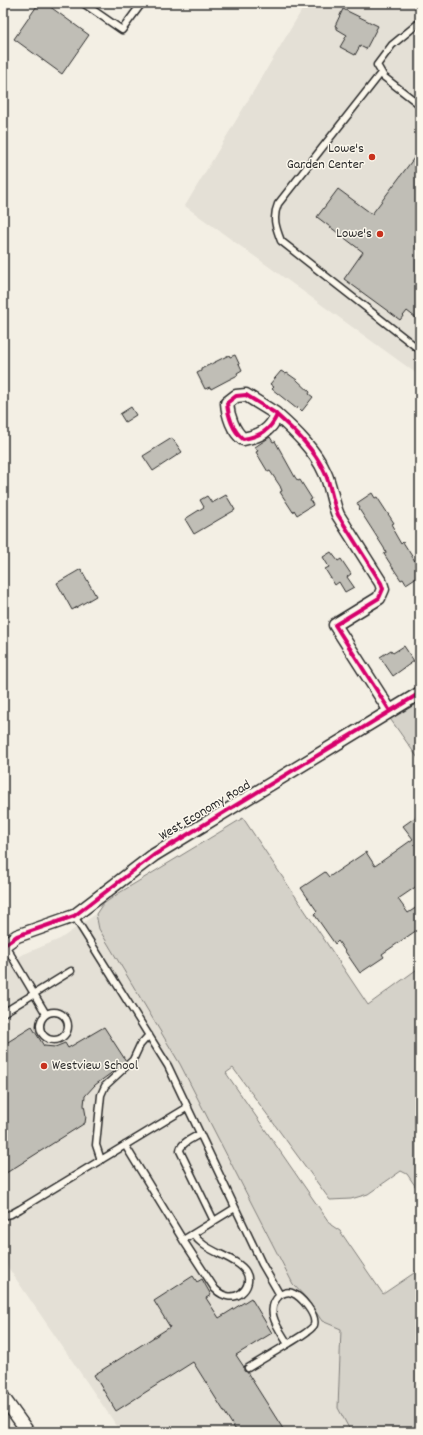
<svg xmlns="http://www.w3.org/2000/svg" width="423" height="1435" font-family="Dekko,sans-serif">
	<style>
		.built { fill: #e4e0d6 }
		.green { fill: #d5d2c9; stroke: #807e7a }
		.building { fill: #c0beb6; stroke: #2b2b2b }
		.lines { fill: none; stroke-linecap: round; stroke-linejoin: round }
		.lane-casing { stroke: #2b2b2b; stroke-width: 9 }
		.street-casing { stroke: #2b2b2b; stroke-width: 15 }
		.lane { stroke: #fbf7ec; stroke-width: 6 }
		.street { stroke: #fbf7ec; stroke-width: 12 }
		.cycleway-casing { stroke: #fbf7ec; stroke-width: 6 }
		.cycleway { stroke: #d6006c; stroke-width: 4 }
		.poi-dot { fill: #c8321e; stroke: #fbf7ec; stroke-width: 1.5 }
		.labels { text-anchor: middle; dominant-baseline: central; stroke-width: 3; stroke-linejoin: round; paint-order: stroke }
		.poi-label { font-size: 14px; fill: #2b2b2b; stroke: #fbf7ec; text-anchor: end }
		.street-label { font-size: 14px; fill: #2b2b2b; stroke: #fbf7ec }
	</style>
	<rect width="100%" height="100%" fill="#f3efe4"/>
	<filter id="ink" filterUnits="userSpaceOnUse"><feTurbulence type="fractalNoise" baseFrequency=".025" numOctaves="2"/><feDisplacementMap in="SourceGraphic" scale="8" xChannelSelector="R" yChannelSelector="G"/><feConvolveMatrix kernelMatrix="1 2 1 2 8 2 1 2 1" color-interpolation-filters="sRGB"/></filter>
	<g filter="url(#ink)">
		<path class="built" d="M306,3H420V376L185,206Z
			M96,914L99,929L180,1064L293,1284L307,1299L322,1321L341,1329L338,1408L351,1432H121L3,1260V966L24,954L60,939Z"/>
		<path class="green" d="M420,693V761L386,713Z
			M243,818L368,1005L420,967V1193L407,1174L401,1171L368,1194L351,1199L330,1200L233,1068L226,1073L331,1225L340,1231L383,1294L420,1269V1432H351L338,1408L341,1329L322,1321L307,1299L293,1284L180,1064L99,929L96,914L102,905L119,893Z"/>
		<path class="building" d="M39,3H45L89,35L62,74L14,39Z
			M343,9L378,26L366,49L360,46L355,55L340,47L347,35L337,29V27L335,26Z
			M420,150V321L407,311L400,320L344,279L363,252L317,217L338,189L372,214Z
			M229,355L230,357L235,355L242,370L237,373L238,375L228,380L211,389L210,387L205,389L197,373L201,371V369Z
			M281,371L286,374L287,373L297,380L310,392L309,394L313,397L302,411L298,407L297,409L272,389L274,387L270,384Z
			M131,407L136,415L125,422L120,414Z
			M270,437L273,442L275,441L295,477L298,481L300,480L312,499L310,500L313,505L297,515L294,510L293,512L280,492L282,491L280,486L270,471L268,472L256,452L258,451L255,447Z
			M172,438L182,452L153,471L143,456Z
			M372,493L375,498L377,497L394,523L392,524L395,529L393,530L401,544L403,542L420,569V575L406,584L403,579L401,580L391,565L384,554L386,553L384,548L359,509L360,508L357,503Z
			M226,495L235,510L194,534L185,519L204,507L200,500L207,496L212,503Z
			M331,552L338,561L341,559L351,574L347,577L354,587L345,592L339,582L335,585L325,569L329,567L323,557Z
			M81,569L96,596L72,610L57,583Z
			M404,646L414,661L393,676L380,657L391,650L393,653Z
			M420,814V884L398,899L408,913L420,905V928L382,954L384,957L360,973L338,941L335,944L314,914L317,911L301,888L325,872L329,877L366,852L375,866L413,839L403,826Z
			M32,1027L44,1046L55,1047L65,1043L68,1048L104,1027L126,1061L114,1071L95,1085L85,1096L84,1105L86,1116L85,1123L3,1175V1045Z
			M193,1276L197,1282L202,1279L211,1295L206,1298L219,1318L251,1298L272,1333L236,1355L244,1367V1371L247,1372L285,1432H237L193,1362L116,1411L94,1375L170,1327L154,1301Z"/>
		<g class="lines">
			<g class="lane-casing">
				<path id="lane" d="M83,3L122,30L142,3
					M420,22L392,45L377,65L384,77L420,105
					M381,73L278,204C272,218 276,228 281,241L420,350
					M74,916L168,1066L262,1264L280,1295C263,1310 279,1329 288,1344C294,1340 311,1331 314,1325C317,1315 301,1296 292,1293C287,1291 284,1293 280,1295
					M5,945L46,1014
					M40 1026a14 14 0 1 1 28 0a14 14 0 1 1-28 0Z
					M3,1013L71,971
					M200,1134C193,1138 180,1143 180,1151L214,1221
					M125,1145L183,1240L235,1208
					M101,1160L96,1145L101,1095L105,1086L133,1060L140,1045L149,1035
					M3,1216L11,1214L20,1209L188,1107
					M183,1240L215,1289C234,1308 255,1287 246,1272C239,1260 216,1254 204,1245C200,1242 196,1238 193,1234
					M248,1368L288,1344"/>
			</g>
			<g class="street-casing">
				<path id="street" d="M277,415C270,431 260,436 243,439C233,431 228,416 227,403L236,396L246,395L275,413L277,415C295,431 315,450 325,473C331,485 332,501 338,515L381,583L383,589L379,598L335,625L390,711
					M3,946L17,936L74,916L154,855L420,693
					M3,1397L28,1432"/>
			</g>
			<use href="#lane" class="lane"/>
			<use href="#street" class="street"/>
			<g class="cycleway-casing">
				<path id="cycleway" d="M277,415C270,431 260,436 243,439C233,431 228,416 227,403L236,396L246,395L275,413L277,415C295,431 315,450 325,473C331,485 332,501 338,515L381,583L383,589L379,598L335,625L390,711
					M3,946L17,936L74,916L154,855L420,693"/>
			</g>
			<use href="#cycleway" class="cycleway"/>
		</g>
	</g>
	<g class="poi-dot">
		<circle cx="372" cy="157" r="4"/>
		<circle cx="380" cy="234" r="4"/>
		<circle cx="44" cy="1066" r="4"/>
	</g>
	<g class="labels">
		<g class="poi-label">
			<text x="364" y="149">Lowe's<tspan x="364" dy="16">Garden Center</tspan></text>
			<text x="372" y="234">Lowe's</text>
			<text x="52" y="1066" text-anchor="start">Westview School</text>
		</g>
		<g class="street-label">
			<text transform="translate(205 811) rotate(-31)">West Economy Road</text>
		</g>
	</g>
	<rect width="423" height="1435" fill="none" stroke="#fbf7ec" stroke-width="16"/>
	<rect x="8" y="8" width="407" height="1419" fill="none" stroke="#2b2b2b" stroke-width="1.5" filter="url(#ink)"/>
</svg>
